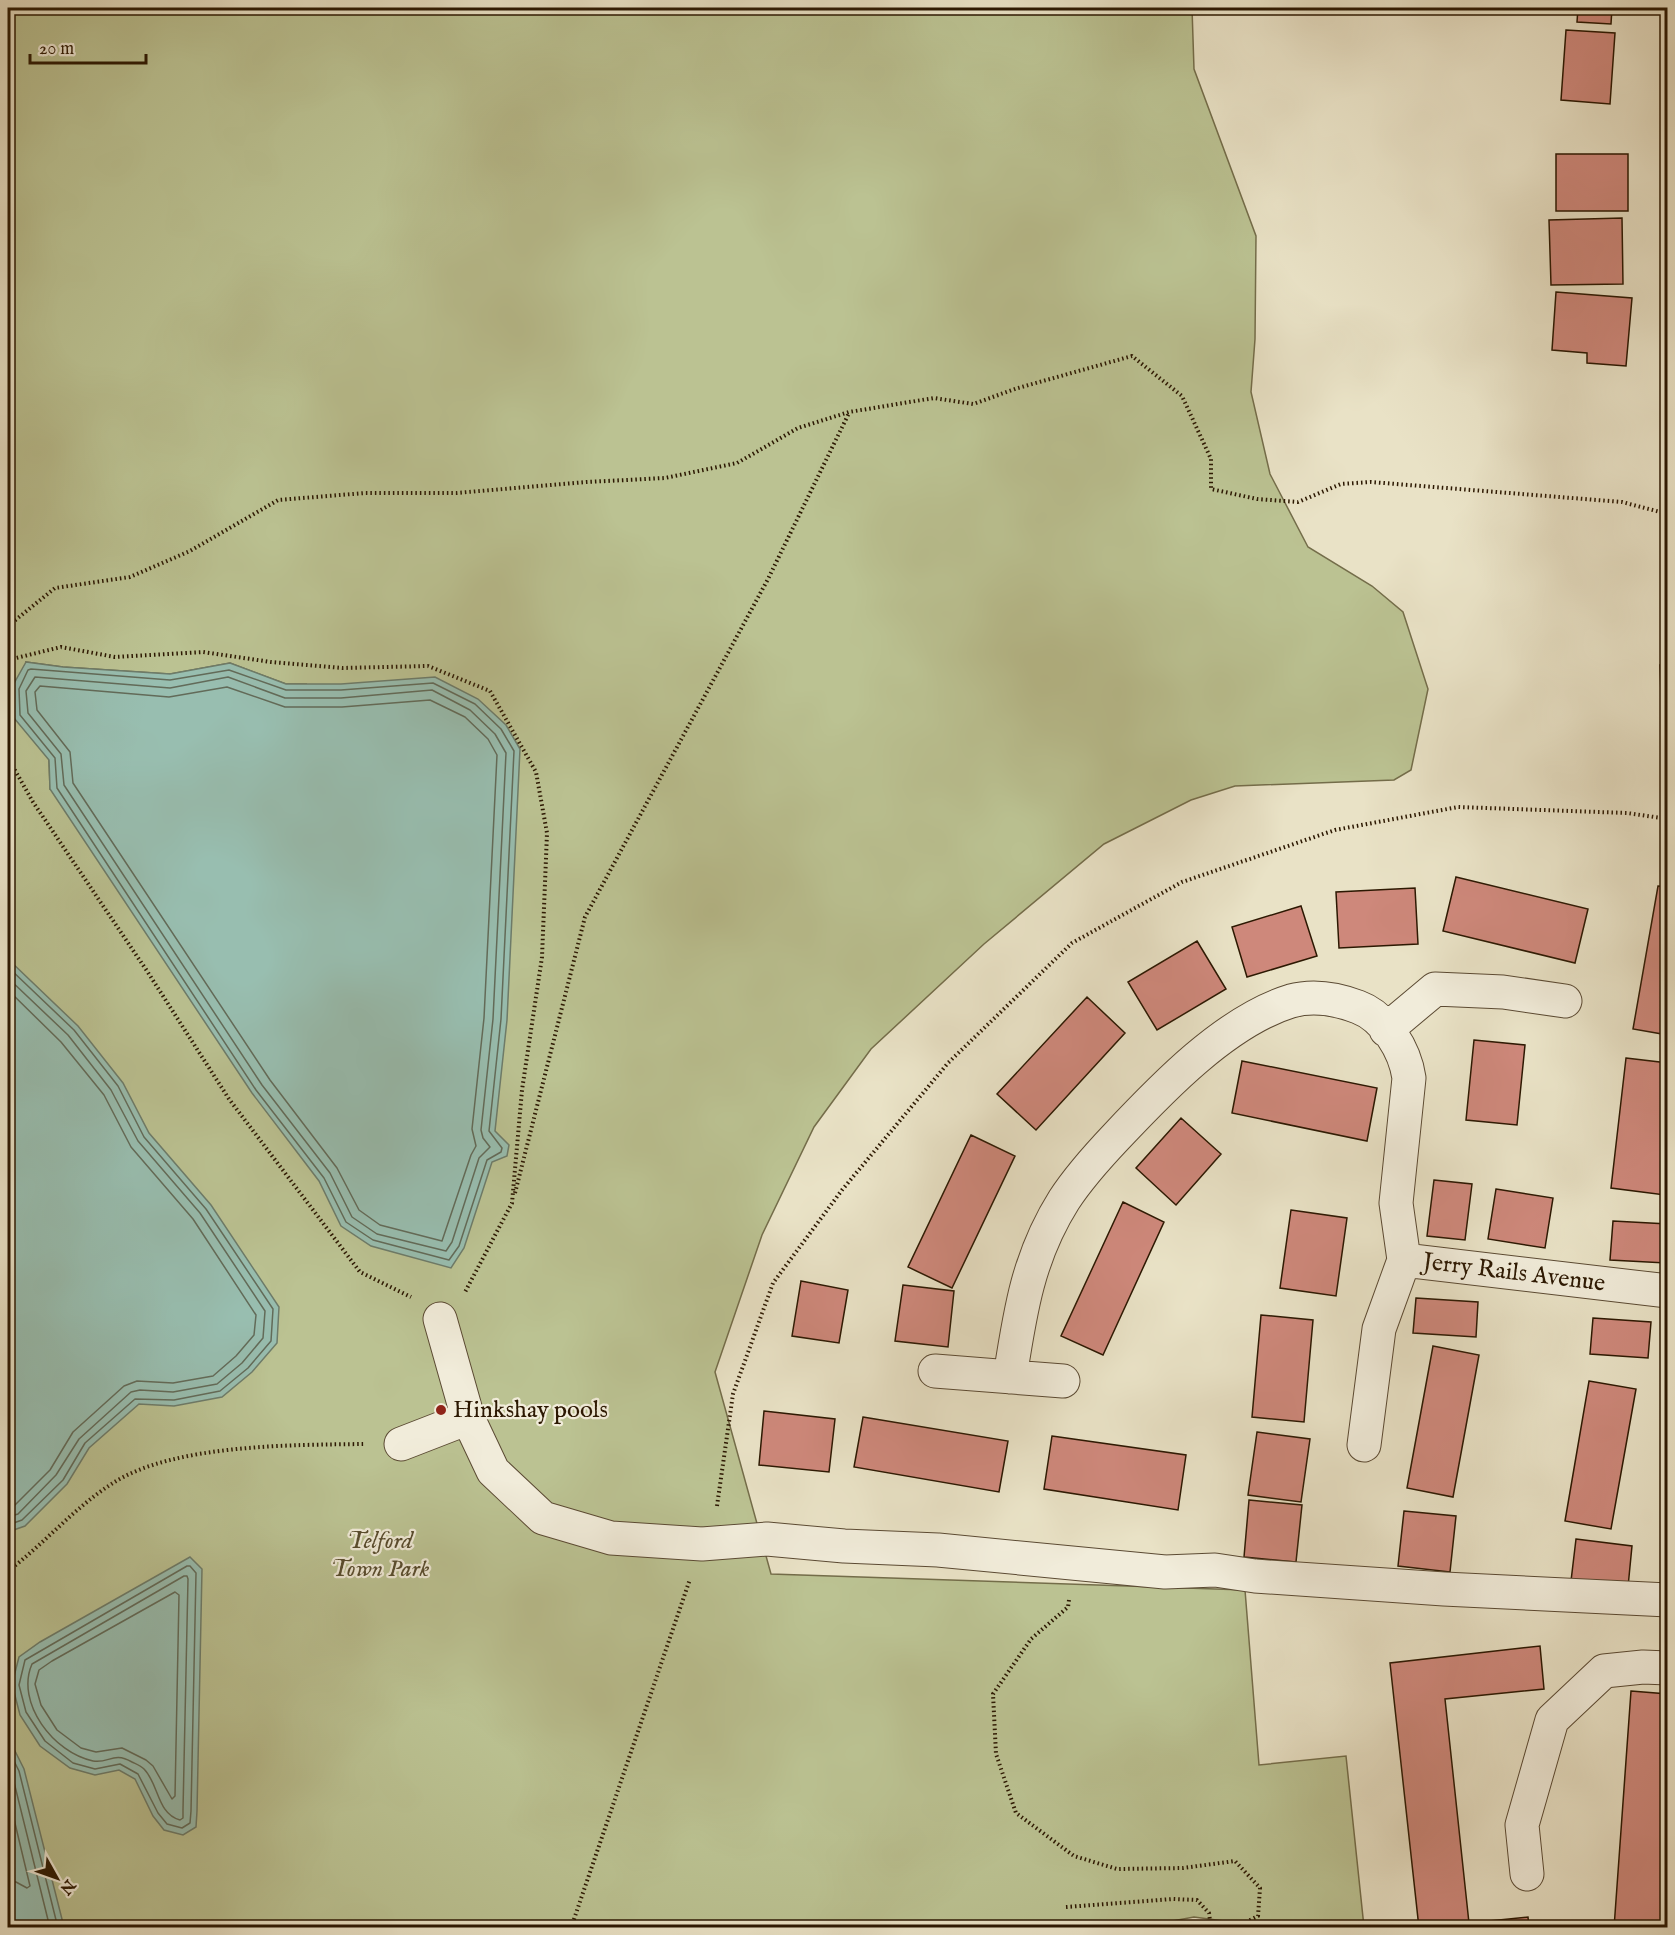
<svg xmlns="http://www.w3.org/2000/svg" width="1675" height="1935" font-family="'IM FELL English',serif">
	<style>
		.green { fill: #bbc292; stroke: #746d4a; stroke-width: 1.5; fill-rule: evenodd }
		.water { fill: #98beb0; stroke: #6d7c6a; stroke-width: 1.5 }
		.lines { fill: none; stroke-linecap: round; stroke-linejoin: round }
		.shore { stroke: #626b59; stroke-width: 1.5 }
		.building { fill: #ce887b; stroke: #2c1802; stroke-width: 1.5 }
		.minor-casing { stroke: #5b4a33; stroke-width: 35 }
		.path { stroke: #2c1802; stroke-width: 4; stroke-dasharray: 1.5 3; stroke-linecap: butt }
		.minor { stroke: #f1ecda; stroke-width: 33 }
		.poi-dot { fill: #8f2418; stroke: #f1ecda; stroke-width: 2 }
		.labels { text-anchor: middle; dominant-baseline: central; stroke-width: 4.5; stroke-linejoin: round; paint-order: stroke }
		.street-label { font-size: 24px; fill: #2c1802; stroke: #f1ecda }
		.poi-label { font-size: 24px; fill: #2c1802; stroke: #f1ecda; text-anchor: start }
		.park-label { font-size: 24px; font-style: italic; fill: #574b2d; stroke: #f1ecda }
	</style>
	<rect width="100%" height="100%" fill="#e9e2c6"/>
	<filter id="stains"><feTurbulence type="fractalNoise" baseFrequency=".00333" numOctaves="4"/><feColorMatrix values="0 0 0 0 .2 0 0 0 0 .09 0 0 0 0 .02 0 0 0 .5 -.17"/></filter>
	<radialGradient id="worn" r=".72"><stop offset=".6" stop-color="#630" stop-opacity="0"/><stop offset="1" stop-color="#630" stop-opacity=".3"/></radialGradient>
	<path class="green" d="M8,8H1192L1194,69L1256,236L1255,339L1251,392L1270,474L1308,547L1372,586L1403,612L1428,689L1411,770L1394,780L1235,786L1191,800L1104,844L984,944L871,1049L814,1127L762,1235L715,1372L771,1574L1245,1590L1259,1765L1346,1756L1364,1927L1276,1928L1194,1917L1134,1928L8,1927V1072L11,963L8,959ZM26,662L63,667L170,674L230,663L286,684H307L50,789L49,760Z"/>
	<path class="water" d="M26,662L63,667L170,674L230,663L286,684H341L435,677L478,699L506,725L520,749L507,1020L495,1131L509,1145L507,1156L492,1162L464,1248L451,1268L371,1246L341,1226L319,1181L252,1093L50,789L49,760L14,718L12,687Z
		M8,959L78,1026L123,1083L149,1133L211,1205L279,1307L277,1343L252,1372L222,1397L174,1406L139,1404L89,1448L67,1484L25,1526L8,1532Z
		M190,1557L202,1569L197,1811L196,1827L183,1835L164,1830L153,1816L135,1779L119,1770L95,1775L70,1768L40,1746L20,1715L12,1684L19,1657L40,1642Z
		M8,1737L24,1769L64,1927H16L8,1893Z"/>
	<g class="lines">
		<path class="shore" d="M31,669L170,680L229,670L286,690H341L433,683L475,704L501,729L514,751L501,1019L489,1131L502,1148L501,1152L487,1160L459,1246L449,1260L373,1240L346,1222L324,1178L256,1090L57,788L55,758L20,715L19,689L28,670Z
			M35,677L170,688L228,677L285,698H341L432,690L470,710L495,734L506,753L493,1019L481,1130L483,1138L490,1147L479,1158L452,1242L446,1251L377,1234L352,1217L330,1173L262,1085L64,785L61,754L28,713L26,691Z
			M40,686L169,697L227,687L285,707H342L430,700L465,717L488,739L497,755L484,1018L472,1129L476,1146L471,1155L442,1241L380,1225L359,1210L337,1168L270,1080L73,783L70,752L37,710L35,692Z
			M8,967L74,1030L118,1086L144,1137L206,1209L273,1309L271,1341L248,1368L220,1391L174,1400L135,1399L85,1443L63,1480L22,1520L8,1525
			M8,978L68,1035L111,1090L138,1141L200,1213L265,1311L263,1338L242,1363L217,1384L173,1392L140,1390L131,1392L79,1439L56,1475L18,1514L8,1517
			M8,990L61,1042L104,1095L131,1147L193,1219L256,1315L254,1335L236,1356L213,1376L173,1383L137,1381L124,1386L73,1432L50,1470L14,1506L8,1508
			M187,1566H190L196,1573L191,1811L190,1823L182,1828L167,1824L158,1813L138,1774L120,1764L95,1769L73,1763L45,1741L26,1712L19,1685L25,1660Z
			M184,1576H187L188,1579L183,1810V1818L180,1820C157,1814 159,1784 144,1769C141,1766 136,1764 132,1762C113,1751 109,1764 93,1761C54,1753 15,1703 32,1664Z
			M175,1592L179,1595L175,1796L172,1799L153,1766L146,1760L122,1748L96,1752L81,1748L57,1730L41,1705L35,1684L39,1670L52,1661Z
			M8,1749L19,1771L58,1928
			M8,1766L12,1774L50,1928
			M8,1794L30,1886L27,1888L16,1882L8,1881"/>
	</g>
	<path class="building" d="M1578,8H1612L1611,24L1577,22Z
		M1566,30L1615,33L1610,104L1561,100Z
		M1556,154H1628V211H1556Z
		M1622,218L1623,284L1551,285L1549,220Z
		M1556,292L1632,298L1626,366L1587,363V353L1552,350Z
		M1660,665H1668V724H1662Z
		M1456,877L1588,909L1575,963L1443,931Z
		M1658,886L1668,887V1035L1633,1029Z
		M1415,888L1418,944L1339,948L1336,892Z
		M1301,906L1317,956L1247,977L1232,927Z
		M1197,941L1226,989L1157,1030L1128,982Z
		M1087,997L1125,1033L1036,1130L997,1094Z
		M1474,1040L1525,1045L1517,1125L1466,1120Z
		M1626,1058L1668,1063V1177L1665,1195L1611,1188Z
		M1242,1061L1377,1088L1367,1141L1232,1113Z
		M1181,1118L1221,1154L1176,1205L1136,1168Z
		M971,1135L1015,1156L952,1288L908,1267Z
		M1434,1180L1472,1184L1465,1240L1427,1236Z
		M1496,1189L1553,1198L1545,1248L1488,1239Z
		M1123,1202L1164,1222L1103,1355L1061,1336Z
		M1291,1210L1347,1218L1336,1296L1280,1288Z
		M1613,1221L1668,1224L1666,1263L1610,1260Z
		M801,1281L848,1290L839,1343L792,1336Z
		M903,1285L954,1291L948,1347L895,1341Z
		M1416,1298L1478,1302L1476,1337L1413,1333Z
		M1261,1315L1313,1320L1304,1422L1252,1417Z
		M1593,1318L1651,1322L1648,1358L1590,1354Z
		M1433,1346L1479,1355L1453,1497L1407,1488Z
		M1589,1381L1636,1389L1611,1529L1565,1521Z
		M764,1411L835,1419L829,1472L759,1465Z
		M863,1417L1008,1441L999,1492L854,1467Z
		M1257,1432L1310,1439L1301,1502L1248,1495Z
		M1052,1436L1186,1455L1178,1510L1044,1489Z
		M1249,1500L1302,1505L1296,1562L1244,1557Z
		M1404,1511L1456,1516L1450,1572L1398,1566Z
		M1576,1539L1632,1546L1628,1587L1571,1581Z
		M1540,1646L1544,1689L1445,1699L1469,1923L1528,1917L1529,1928H1419L1390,1663Z
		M1631,1691L1668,1694V1928H1614Z"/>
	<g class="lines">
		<g class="minor-casing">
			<path id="minor" d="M1386,1030L1435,989L1503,992L1565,1001
				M440,1319L468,1418
				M935,1371L1063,1381
				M1010,1377C1020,1312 1028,1257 1064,1200C1079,1177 1098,1156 1116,1137C1162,1088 1226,1021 1291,1001C1313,995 1337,999 1358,1007C1385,1017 1405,1050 1409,1078L1396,1203L1404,1260L1668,1291
				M401,1444L468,1418L493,1471L543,1518L611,1538L702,1544L767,1539L844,1546L938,1550L1165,1572L1215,1570L1255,1576L1444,1589L1668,1600
				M1364,1445L1379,1329L1404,1260
				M1527,1874L1522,1825L1552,1720L1604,1671L1643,1667L1668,1668"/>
		</g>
		<path class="path" d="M8,626L55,588L130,577L190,551L278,500L365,493H456L587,482L665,478L737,463L798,428L849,412L934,398L973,404L1018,388L1132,356L1182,396L1211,459V489L1257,499L1298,502L1341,484L1371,482L1622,502L1668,514
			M8,660L61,647L115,657L203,652L271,662L342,668L428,666L490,691L536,772L547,833L542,957L522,1090L512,1203L464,1294
			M8,758L33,802L147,971L229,1099L360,1272L411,1297
			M515,1193L585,917L768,579L849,413
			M717,1506L733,1394L773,1283L842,1190L948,1063L1072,943L1182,882L1335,830L1458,807L1627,813L1668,819
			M8,1571C44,1544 75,1507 113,1483C174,1444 292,1445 364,1444
			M1069,1600L1068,1607L1031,1639L993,1694L996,1754L1016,1813L1074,1856L1117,1869L1183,1868L1235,1861L1260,1888L1258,1916L1234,1928
			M1066,1907L1173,1899L1197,1900L1209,1913L1211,1928
			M571,1928L690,1579"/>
		<use href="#minor" class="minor"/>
	</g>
	<circle class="poi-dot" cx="441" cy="1410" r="6"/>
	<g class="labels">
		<g class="street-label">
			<text transform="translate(1514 1273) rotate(7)">Jerry Rails Avenue</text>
		</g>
		<g class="poi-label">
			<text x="453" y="1410">Hinkshay pools</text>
		</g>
		<g class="park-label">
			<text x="380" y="1541">Telford<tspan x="380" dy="28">Town Park</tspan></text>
		</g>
	</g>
	<rect width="1675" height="1935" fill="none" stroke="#e9e2c6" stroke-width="30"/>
	<rect x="9" y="9" width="1657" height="1917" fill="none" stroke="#2c1802" stroke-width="3"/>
	<rect x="15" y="15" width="1645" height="1905" fill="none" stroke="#2c1802" stroke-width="1.5"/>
	<g transform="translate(57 1878) rotate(130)" stroke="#f1ecda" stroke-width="4.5" paint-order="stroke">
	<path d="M0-4.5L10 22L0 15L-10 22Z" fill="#2c1802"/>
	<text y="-9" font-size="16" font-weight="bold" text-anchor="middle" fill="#2c1802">N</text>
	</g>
	<path d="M30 54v9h116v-9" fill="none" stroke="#2c1802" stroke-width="3"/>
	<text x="39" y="54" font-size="18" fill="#2c1802" stroke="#f1ecda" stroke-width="4.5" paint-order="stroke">20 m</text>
	<rect width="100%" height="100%" filter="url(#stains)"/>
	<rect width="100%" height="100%" fill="url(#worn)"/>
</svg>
